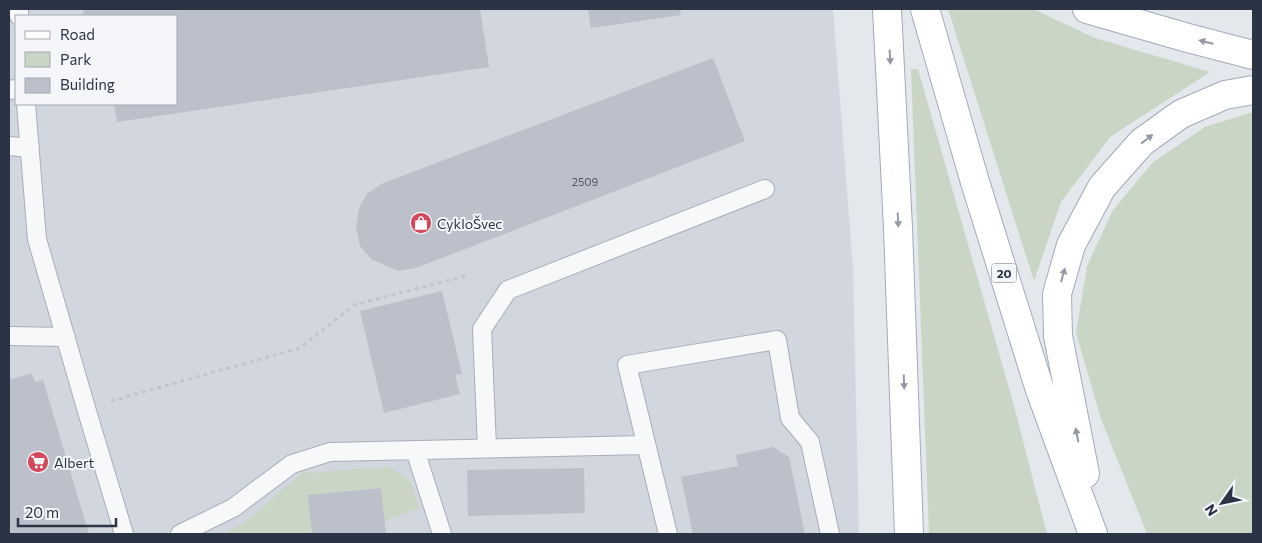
<svg xmlns="http://www.w3.org/2000/svg" width="1262" height="543" font-family="Commissioner,sans-serif">
	<style>
		.built { fill: #d2d6de; fill-rule: evenodd }
		.green { fill: #c9d6c5 }
		.building { fill: #bbc0ca }
		.lines { fill: none; stroke-linecap: round; stroke-linejoin: round }
		.lane-casing { stroke: #a9aeb7; stroke-width: 20 }
		.primary-casing { stroke: #a3abb8; stroke-width: 30 }
		.path { stroke: #c2c5cb; stroke-width: 3; stroke-dasharray: 4 4; stroke-linecap: butt }
		.lane { stroke: #f7f8fa; stroke-width: 18 }
		.primary { stroke: #fff; stroke-width: 28 }
		.oneway { fill: #959aa2 }
		.labels { text-anchor: middle; dominant-baseline: central; stroke-width: 4; stroke-linejoin: round; paint-order: stroke }
		.number-label { font-size: 11px; fill: #4f5766 }
		.shield { fill: #f4f6f9; stroke: #676e7b; stroke-width: 1 }
		.shield-label { font-size: 12px; font-weight: bold; fill: #2b3445 }
		.poi-label { font-size: 14px; fill: #2b3445; stroke: #f4f6f9; text-anchor: start }
	</style>
	<rect width="100%" height="100%" fill="#e4e7ec"/>
	<path class="built" d="M9,9H833L853,269L859,534H9ZM16,16H176V104H16Z"/>
	<path class="green" d="M948,9H1033L1095,38L1210,72L1110,137L1061,202L1034,281Z
		M911,69H918L1013,402L1047,534H929Z
		M1253,112V534H1147L1101,419L1076,333L1087,266L1113,210L1153,162L1205,127Z
		M390,467L411,482L419,508L384,521L381,488L309,495L312,534H223L245,522L302,473Z"/>
	<path class="building" d="M85,9H480L489,67L117,122L114,104H176V16H82Z
		M588,9H680L681,15L591,28Z
		M713,58L745,141L416,268L398,271L371,259L360,246L356,227L359,208L367,194L381,184Z
		M442,291L462,374L455,375L460,394L384,413L360,311Z
		M32,373L35,382L43,380L89,534H9V380Z
		M773,447L789,457L805,534H693L681,477L738,466L736,455Z
		M584,468L585,513L468,516L467,470Z
		M381,488L386,534H312L308,495Z"/>
	<g class="lines">
		<g class="lane-casing">
			<path id="lane" d="M19,9V16
				M9,90L16,89
				M26,104L37,239L86,408L124,534
				M9,146L30,148
				M9,336L66,337
				M487,448L482,329L508,290L765,189
				M415,450L442,534
				M180,534L233,508L292,464L330,452L646,445
				M668,534L627,365L777,340L790,418L810,442L830,534"/>
		</g>
		<g class="primary-casing">
			<path id="primary" d="M887,9L898,228L909,534
				M925,9L975,182L1040,390L1093,534
				M1087,9L1188,38L1253,55
				M1085,474L1058,336L1057,294L1071,245L1102,187L1142,142L1181,114L1225,95L1253,90"/>
		</g>
		<path class="path" d="M111,401L300,348L354,305L468,275"/>
		<use href="#lane" class="lane"/>
		<use href="#primary" class="primary"/>
	</g>
	<defs><path id="oneway-solid" d="M-6-.8H1V-3.2L6.5 0L1 3.2V.8H-6Z" transform="scale(1.25)"/></defs>
	<g class="oneway">
		<use href="#oneway-solid" transform="translate(1206 42) rotate(-166)"/>
		<use href="#oneway-solid" transform="translate(890 57) rotate(87)"/>
		<use href="#oneway-solid" transform="translate(1147 139) rotate(-38)"/>
		<use href="#oneway-solid" transform="translate(898 220) rotate(87)"/>
		<use href="#oneway-solid" transform="translate(1063 275) rotate(-74)"/>
		<use href="#oneway-solid" transform="translate(904 382) rotate(88)"/>
		<use href="#oneway-solid" transform="translate(1077 435) rotate(-101)"/>
	</g>
	<defs>
		<g id="shop-disc" transform="scale(1.125)"><circle r="9.5" fill="#d1495b" stroke="#f4f6f9"/><path d="M-5-2.5h2.3a2.7 3.5 0 0 1 5.4 0H5L5.5 6h-11ZM-1.5-2.5h3a1.5 2.3 0 0 0-3 0Z" fill="#fff"/></g>
		<g id="supermarket-disc" transform="scale(1.125)"><circle r="9.5" fill="#d1495b" stroke="#f4f6f9"/><path d="M-6-5.5h2.5l.6 2H6L4.5 2H-2.5L-4.4-4H-6ZM-1.5 3.2a1.3 1.3 0 1 0 .1 0ZM3 3.2a1.3 1.3 0 1 0 .1 0Z" fill="#fff"/></g>
	</defs>
	<g fill-rule="evenodd">
		<use href="#shop-disc" x="421" y="223"/>
		<use href="#supermarket-disc" x="38" y="462"/>
	</g>
	<g class="labels">
		<g class="number-label">
			<text x="585" y="181">2509</text>
		</g>
		<rect class="shield" x="991.5" y="263.5" width="25" height="19" rx="4"/>
		<g class="shield-label">
			<text x="1004" y="273">20</text>
		</g>
		<g class="poi-label">
			<text x="437" y="223">CykloŠvec</text>
			<text x="54" y="462">Albert</text>
		</g>
	</g>
	<rect width="1262" height="543" fill="none" stroke="#2b3445" stroke-width="20"/>
	<rect x="15" y="15" width="162" height="90" fill="#f4f6f9" stroke="#a4a8b1"/>
	<rect x="25" y="31" width="25" height="8" fill="#ffffff" stroke="#a4a8b1"/>
	<text x="60" y="40" font-size="15" fill="#2b3445">Road</text>
	<rect x="25" y="52" width="25" height="15" fill="#c9d6c5" stroke="#a4a8b1"/>
	<text x="60" y="65" font-size="15" fill="#2b3445">Park</text>
	<rect x="25" y="78" width="25" height="15" fill="#bbc0ca" stroke="#a4a8b1"/>
	<text x="60" y="90" font-size="15" fill="#2b3445">Building</text>
	<g transform="translate(1222 503) rotate(237)" stroke="#f4f6f9" stroke-width="4" paint-order="stroke">
	<path d="M0-4L9 19L0 12L-9 19Z" fill="#2b3445"/>
	<text y="-8" font-size="14" font-weight="bold" text-anchor="middle" fill="#2b3445">N</text>
	</g>
	<path d="M18 518v8h98v-8" fill="none" stroke="#2b3445" stroke-width="2.5"/>
	<text x="25" y="518" font-size="15" fill="#2b3445" stroke="#f4f6f9" stroke-width="4" paint-order="stroke">20 m</text>
</svg>
